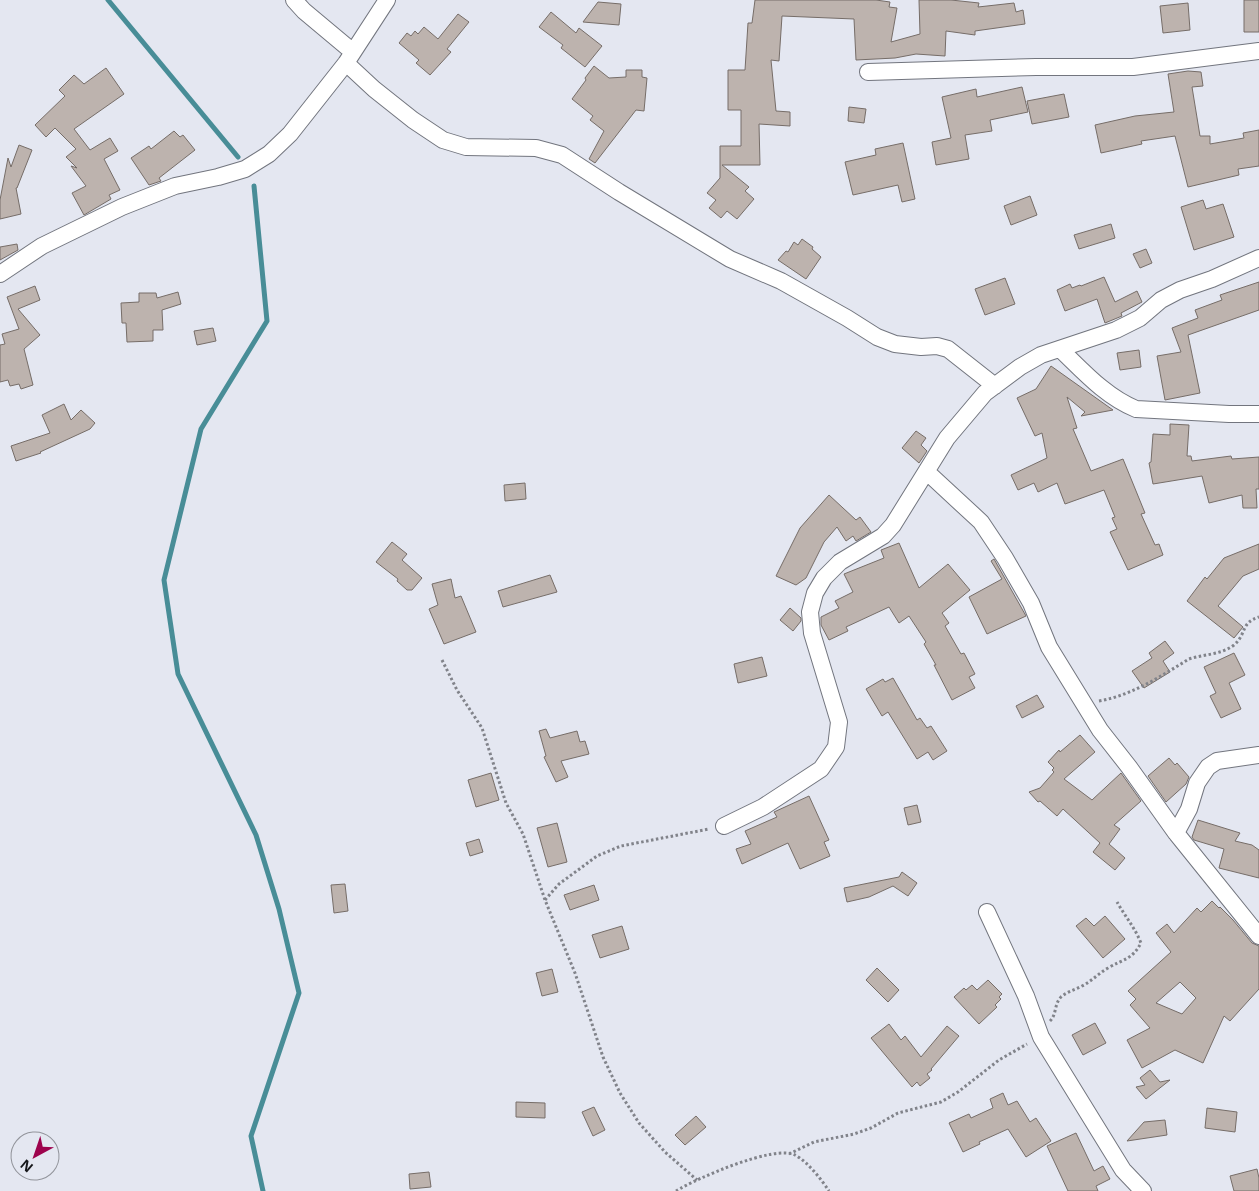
<svg xmlns="http://www.w3.org/2000/svg" width="1259" height="1191" font-family="'Noto Sans',sans-serif">
	<style>
		.lines { fill: none; stroke-linecap: round; stroke-linejoin: round }
		.stream { stroke: #488d97; stroke-width: 5 }
		.building { fill: #bdb3ae; stroke: #766d68; fill-rule: evenodd }
		.minor-casing { stroke: #72757e; stroke-width: 18 }
		.path { stroke: #81838a; stroke-width: 3; stroke-dasharray: 2.5 2.5; stroke-linecap: butt }
		.minor { stroke: #fff; stroke-width: 16 }
	</style>
	<rect width="100%" height="100%" fill="#e4e7f1"/>
	<g class="lines">
		<path class="stream" d="M108,0L238,157
			M254,186L267,321L201,429L164,580L178,674L256,835L279,909L299,993L251,1136L263,1191"/>
	</g>
	<path class="building" d="M755,0H876L890,2L889,7L897,8L891,42L920,34L919,0H951L979,3L978,7L1014,3L1016,12L1023,10L1025,24L975,31V35L946,31L945,56L916,54L895,58L856,60L854,19L782,16L779,61L771,60L776,111L790,112V126L759,124L760,165H722L749,187L745,191L754,199L737,219L727,211L721,218L709,208L716,200L707,193L720,178V146H741V110H728V70H745L748,23H752Z
		M1244,0H1259V32H1244Z
		M598,2L621,4L619,25L583,22Z
		M1188,3L1190,30L1163,33L1160,6Z
		M551,12L576,33L579,28L602,46L585,67L561,48L563,45L539,27Z
		M458,14L469,22L447,49L451,52L430,75L416,63L419,60L399,43L407,33L411,36L415,31L418,34L424,27L438,39Z
		M594,66L609,78L626,77V70H642V77L647,78L644,111L636,110L595,163L589,159L604,131L590,120L593,116L572,99L586,80L585,78Z
		M106,68L124,94L74,129L90,150L110,138L118,151L104,159L120,190L109,195L111,199L84,215L72,193L86,186L71,166L77,168L66,157L76,149L55,128L46,137L35,125L65,96L59,90L74,75L84,84Z
		M1188,71L1201,72L1203,86L1192,87L1200,136H1210V144L1244,138L1243,133L1259,130V166L1238,169L1239,175L1188,187L1175,136L1141,141L1142,144L1101,153L1095,125L1135,116L1174,112L1168,74Z
		M1022,87L1028,112L990,120L992,131L965,135L969,159L936,165L932,142L951,138L942,97L976,89L977,97Z
		M1064,94L1069,117L1032,124L1027,101Z
		M849,107L866,109L864,123L848,121Z
		M174,131L180,137L183,135L195,150L159,178L161,181L149,185L131,158L149,146L151,149Z
		M903,143L915,199L902,202L898,185L853,195L845,162L876,155L875,149Z
		M19,145L32,150L17,188H16L21,214L0,219V200L8,158L11,167Z
		M1030,196L1037,215L1011,225L1004,206Z
		M1203,200L1206,209L1223,204L1234,237L1194,250L1181,207Z
		M1111,224L1115,238L1079,249L1074,235Z
		M802,239L813,247L812,249L821,257L806,279L778,260L786,251L788,252L794,242L798,245Z
		M17,244L18,250L0,260V247Z
		M1146,249L1152,263L1140,268L1133,254Z
		M1104,277L1115,302L1137,291L1142,302L1121,313L1122,316L1105,323L1097,299L1065,311L1057,290L1070,284L1072,288L1080,285L1081,286Z
		M1005,278L1015,304L985,315L975,289Z
		M1259,282V310L1188,335L1200,393L1165,400L1157,356L1181,352L1172,328L1198,318L1195,310L1222,300L1220,295Z
		M35,286L40,300L18,309L40,335L24,349L33,385L21,389L19,384L10,386L8,380L0,382V345L5,344L2,334L19,329L7,297Z
		M178,292L181,304L162,310L163,330H153V341L127,342L126,323H122L121,303L139,302V293H156L157,298Z
		M213,328L216,341L197,345L194,331Z
		M1139,350L1141,367L1120,370L1117,353Z
		M1051,366L1113,410L1081,416L1085,412L1067,397L1077,428L1073,429L1091,471L1123,459L1145,513L1141,514L1155,545L1159,544L1163,555L1128,570L1110,532L1117,529L1112,518L1115,517L1104,490L1065,504L1057,483L1038,492L1034,483L1018,490L1011,475L1047,458L1042,433L1035,436L1017,398L1036,389Z
		M64,404L71,420L81,410L95,423L90,429L40,452L41,453L16,461L11,446L50,433L42,415Z
		M1170,424L1189,425L1187,456H1191L1192,461L1231,456L1232,459L1259,457V489H1256L1257,508H1243L1242,495L1209,503L1202,476L1153,484L1149,463L1151,462L1153,434L1170,435Z
		M916,431L926,438L921,445L927,451L919,463L902,448Z
		M525,483L526,499L505,501L504,485Z
		M829,495L856,520L860,517L871,532L856,541L853,536L846,541L837,527L824,542L806,578L796,585L776,576L800,528Z
		M392,542L407,554L402,560L422,578L412,590H407L397,581L398,579L376,562Z
		M899,543L919,588L948,564L970,590L942,613L949,623L945,626L961,654L964,653L975,674L969,677L975,688L952,700L934,665H936L924,644L926,642L909,616L899,623L889,607L846,627L848,631L829,640L821,625V617L839,608L835,601L853,592L844,574L884,558L881,550Z
		M1259,544V569L1243,576L1218,606L1243,627L1234,638L1187,601L1205,577L1207,579L1224,558Z
		M994,559L1026,616L987,634L969,597L1002,579L991,561Z
		M550,575L557,592L503,607L498,591Z
		M451,579L455,598L461,596L476,632L444,644L429,609L438,605L432,584Z
		M790,608L801,618V621L793,631L780,620Z
		M1165,641L1174,653L1163,661L1170,672L1144,688L1132,671L1152,658L1149,653Z
		M1234,653L1245,675L1229,683L1241,709L1221,718L1210,696L1216,693L1204,667Z
		M762,657L767,676L738,683L734,664Z
		M893,678L917,720L920,718L927,728L931,726L947,751L933,760L928,752L917,759L888,712L882,716L866,689L883,679L885,682Z
		M1037,695L1044,707L1022,718L1016,706Z
		M546,729L550,738L577,731L580,742L585,741L589,754L561,761L568,777L556,782L544,757L546,756L539,731Z
		M1080,735L1095,752L1064,779L1092,800L1121,773L1141,801L1114,825L1120,829L1109,844L1125,858L1115,870L1093,852L1100,843L1063,809L1057,816L1040,801L1038,802L1029,792L1040,788L1054,772L1052,770L1054,768L1048,762L1059,750L1060,752Z
		M1169,758L1175,765L1177,763L1189,777L1186,784L1166,802L1148,776Z
		M491,773L499,800L476,807L468,780Z
		M809,796L829,840L824,842L830,856L800,869L788,843L742,864L736,849L751,844L745,831L777,817L774,812Z
		M917,805L921,822L908,825L904,808Z
		M1198,820L1240,833L1235,841L1252,845L1259,850V878L1219,868L1224,849L1194,840L1192,837Z
		M557,823L567,862L548,867L537,828Z
		M479,839L483,852L470,856L466,843Z
		M902,872L917,883L908,896L893,886L869,897L847,902L844,888L899,877Z
		M345,884L348,911L334,913L331,885Z
		M594,885L599,900L570,910L564,895Z
		M1212,901L1219,908L1220,907L1233,920L1252,943L1259,946V989L1230,1021L1224,1016L1203,1063L1175,1050L1142,1068L1127,1040L1150,1028L1130,1005L1136,999L1128,991L1171,952L1156,933L1167,924L1174,933L1197,908L1201,912ZM1180,982L1196,998L1182,1014L1156,1003Z
		M1105,916L1125,939L1103,958L1076,926L1086,918L1094,926Z
		M622,926L629,949L600,958L592,935Z
		M877,968L899,990L888,1002L866,980Z
		M552,969L558,992L542,996L536,973Z
		M988,980L1002,994L999,997L1001,999L995,1005L997,1007L979,1024L954,997L964,988L966,990L972,985L977,990Z
		M1095,1023L1106,1043L1083,1055L1072,1035Z
		M889,1024L901,1040L905,1036L921,1057L947,1026L959,1036L931,1069L932,1070L927,1074L930,1078L920,1086L917,1082L912,1087L871,1038Z
		M1150,1070L1160,1082L1170,1080L1146,1099L1136,1087L1145,1085L1140,1078Z
		M1003,1093L1008,1105L1017,1101L1030,1122L1036,1118L1051,1141L1026,1157L1008,1129L979,1142L980,1144L963,1152L949,1123L969,1114L971,1118L993,1108L990,1099Z
		M516,1102L545,1103V1118L516,1117Z
		M594,1107L605,1130L593,1136L582,1112Z
		M1207,1108L1237,1112L1235,1132L1205,1128Z
		M696,1116L706,1127L685,1145L675,1135Z
		M1165,1120L1167,1135L1127,1141L1144,1122Z
		M1076,1133L1094,1171L1103,1166L1110,1179L1096,1186L1098,1191H1068L1047,1146Z
		M1257,1169L1259,1178V1191H1234L1230,1176Z
		M429,1172L431,1187L410,1189L409,1174Z"/>
	<g class="lines">
		<g class="minor-casing">
			<path id="minor" d="M294,0L304,11L353,52
				M346,63L374,89L413,120L443,140L466,147L536,148L562,155L619,192L730,259L781,281L847,318L877,337L895,344L921,347L937,346L948,349L995,386
				M868,72L1036,67H1133L1259,51
				M0,274L42,246L122,207L175,186L218,177L245,169L269,154L290,134L346,63L387,0
				M1060,349C1083,371 1106,397 1136,409L1229,414H1259
				M927,472L981,522L1005,558L1031,603L1049,647L1100,730L1129,767L1176,833L1259,936
				M724,826L763,807L821,769L836,747L839,722L812,633L810,612L815,593L824,578L840,562L883,536L893,525L947,438L985,393L1020,367L1041,355L1116,330L1140,318L1161,300L1180,290L1212,279L1259,258
				M1176,833L1189,809L1197,783L1208,767L1217,761L1259,755
				M987,912L1026,996L1041,1037L1123,1170L1143,1191"/>
		</g>
		<path class="path" d="M442,660L457,690L482,728L506,803L523,834L545,900L575,973L603,1057L620,1093L639,1123L665,1152L697,1180
			M1099,701C1133,695 1161,676 1189,659C1204,654 1221,655 1234,645C1247,634 1240,623 1259,617
			M545,900L559,884L597,856L621,846L709,829
			M1050,1021C1057,1014 1054,1004 1061,997C1068,991 1075,990 1082,986C1092,981 1099,973 1108,968C1123,959 1132,960 1141,943C1135,928 1125,916 1117,902
			M789,1154L814,1142L854,1134L871,1128L898,1113L941,1102L958,1092L999,1060L1027,1044
			M676,1191C695,1179 775,1144 795,1155C808,1162 821,1179 829,1191"/>
		<use href="#minor" class="minor"/>
	</g>
	<g transform="translate(35 1156) rotate(220)"><circle r="24" fill="#e4e7f1" stroke="#92949b"/>
	<path d="M0-4L9 19L0 12L-9 19Z" fill="#9d034d"/>
	<text y="-8" font-size="14" font-weight="bold" text-anchor="middle" fill="#16171a">N</text>
	</g>
</svg>
